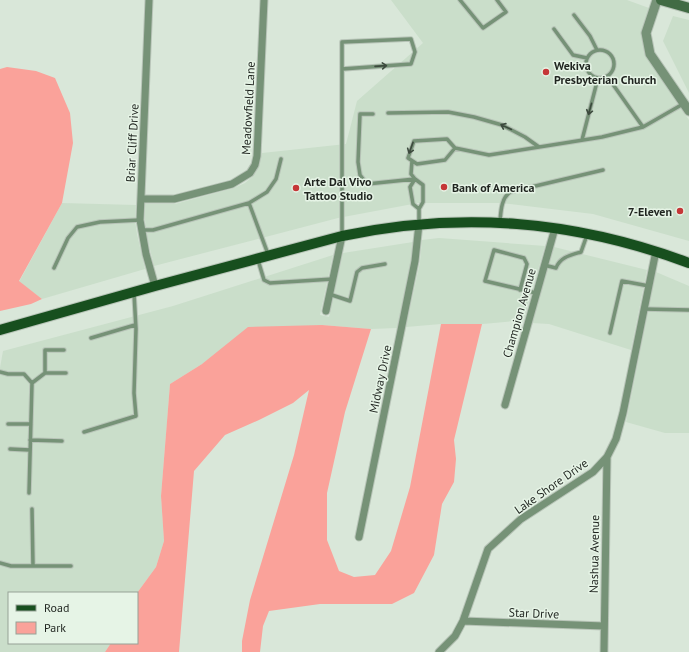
<svg xmlns="http://www.w3.org/2000/svg" width="689" height="652" font-family="'PT Sans',sans-serif">
	<style>
		.built { fill: #cadeca }
		.green { fill: #faa29a }
		.lines { fill: none; stroke-linecap: round; stroke-linejoin: round }
		.service-casing { stroke: #b8c4b8; stroke-width: 5.5 }
		.minor-casing { stroke: #b8c4b8; stroke-width: 9 }
		.tertiary-casing { stroke: #b8c4b8; stroke-width: 11 }
		.secondary-casing { stroke: #b8c4b8; stroke-width: 12 }
		.primary-casing { stroke: #b8c4b8; stroke-width: 12 }
		.service { stroke: #769277; stroke-width: 3.5 }
		.minor { stroke: #769277; stroke-width: 7 }
		.tertiary { stroke: #769277; stroke-width: 9 }
		.secondary { stroke: #416b44; stroke-width: 10 }
		.primary { stroke: #174f1e; stroke-width: 10 }
		.oneway { stroke: #3d4a3e }
		.poi-dot { fill: #c53637; stroke: #e6f4e6; stroke-width: 1.5 }
		.labels { text-anchor: middle; dominant-baseline: central; stroke-width: 3; stroke-linejoin: round; paint-order: stroke }
		.poi-label { font-size: 12px; font-weight: bold; fill: #1f241f; stroke: #e6f4e6; text-anchor: start }
		.street-label { font-size: 12px; fill: #1f241f; stroke: #e6f4e6 }
	</style>
	<rect width="100%" height="100%" fill="#d9e7d9"/>
	<path class="built" d="M391,0H627L649,8L641,34L645,55L689,120V241L593,214L501,203H418L338,218L154,266L146,232L145,220V204H175L234,188L245,183L253,176L259,166L262,153L346,144L357,101L423,43Z
		M673,16L689,20V93L663,41Z
		M62,203L136,205L135,220L137,234L145,269L42,299L19,282Z
		M439,238L545,246L523,322L514,321L472,325L441,324L406,327L420,262L422,240Z
		M413,242L411,260L397,328L371,329L322,325L202,364L170,384L161,496L164,541L156,567L137,593H9V643H111L105,652H0V368L3,351L173,306L333,255L320,315L329,317L343,253Z
		M554,247L647,270L631,350L549,324L532,323Z
		M656,272L689,286V433H665L626,422Z"/>
	<path class="green" d="M7,67L36,71L55,78L70,113L73,143L62,203L19,281L42,299L31,304L0,311V69Z
		M441,324H482L454,440L456,459L454,482L442,504L434,555L414,593L392,604H320L269,611L263,626L260,652H242V641L250,600L294,455L309,390L293,403L259,420L225,435L194,471L179,652H105L111,643H137V593L156,567L164,541L161,496L170,384L202,364L248,327L322,325L371,329L345,412L327,493V540L339,571L354,577L375,575L391,551L410,487Z"/>
	<g class="lines">
		<g class="service-casing">
			<path id="service" d="M460,0L483,28L506,12L497,0
				M574,15L590,36L597,50
				M554,29L573,55L587,58
				M586 64a14 14 0 1 1 28 0a14 14 0 1 1-28 0Z
				M607,76L643,127
				M388,113L448,112L474,117L502,125L525,137L539,147
				M373,114H360L358,162L360,175L367,184L415,179
				M582,140L598,78
				M455,148L445,160L417,164L408,158L414,141L447,139L455,148L489,155L602,137L643,127L683,104
				M412,161L411,174L415,179
				M249,203L267,192L276,179L281,159
				M419,209L413,204L410,187L415,179L423,185V202L419,209V223
				M500,221C501,211 501,199 510,192L603,170
				M142,230H153L249,203L268,254
				M342,235V42L411,39L415,52L411,64L342,69
				M258,260L264,280L270,283L333,279
				M544,265L556,268C560,257 571,255 581,252L587,235
				M54,268L68,238L77,227L100,222L140,220
				M520,290L527,264L524,258L494,250L485,281L536,293
				M329,294L350,301L357,272L362,268L385,264
				M644,309L689,310
				M610,333L622,281L649,286
				M91,338L135,325
				M0,372L8,374H24L32,383L29,493
				M45,373H66
				M32,383L45,373V350H64
				M8,424H31
				M84,432L136,416L134,393L136,329L134,293
				M30,440L62,441
				M10,449L30,450
				M32,509L33,566
				M0,563L11,566H71"/>
		</g>
		<g class="minor-casing">
			<path id="minor" d="M149,0L140,220L146,254L155,286
				M141,199H174L232,184L250,173L255,165L257,156L264,0
				M326,311L342,236
				M505,405L555,228
				M359,537L415,261L419,224
				M463,621L604,626
				M439,652L455,636L463,621L488,549L521,519L593,472L607,457L616,439L623,413L656,251
				M604,652L607,457"/>
		</g>
		<g class="tertiary-casing">
			<path id="tertiary" d="M657,0L646,33L650,54L689,111"/>
		</g>
		<g class="secondary-casing">
			<path id="secondary" d="M661,0L689,8"/>
		</g>
		<g class="primary-casing">
			<path id="primary" d="M0,330L155,286L342,236C461,211 574,220 689,263"/>
		</g>
		<use href="#service" class="service"/>
		<use href="#minor" class="minor"/>
		<use href="#tertiary" class="tertiary"/>
		<use href="#secondary" class="secondary"/>
		<use href="#primary" class="primary"/>
	</g>
	<defs><path id="oneway-shaft" d="M-6 0H5M1.5-3L5.5 0L1.5 3" fill="none" stroke-width="1.6" stroke-linecap="round" stroke-linejoin="round"/></defs>
	<g class="oneway">
		<use href="#oneway-shaft" transform="translate(381 66) rotate(-4)"/>
		<use href="#oneway-shaft" transform="translate(590 109) rotate(105)"/>
		<use href="#oneway-shaft" transform="translate(506 127) rotate(-155)"/>
		<use href="#oneway-shaft" transform="translate(411 148) rotate(110)"/>
	</g>
	<g class="poi-dot">
		<circle cx="546" cy="72" r="4"/>
		<circle cx="444" cy="187" r="4"/>
		<circle cx="296" cy="188" r="4"/>
		<circle cx="680" cy="211" r="4"/>
	</g>
	<g class="labels">
		<g class="poi-label">
			<text x="554" y="65">Wekiva<tspan x="554" dy="14">Presbyterian Church</tspan></text>
			<text x="304" y="181">Arte Dal Vivo<tspan x="304" dy="14">Tattoo Studio</tspan></text>
			<text x="452" y="187">Bank of America</text>
			<text x="672" y="211" text-anchor="end">7-Eleven</text>
		</g>
		<g class="street-label">
			<text transform="translate(248 108) rotate(-87)">Meadowfield Lane</text>
			<text transform="translate(132 143) rotate(-87)">Briar Cliff Drive</text>
			<text transform="translate(519 313) rotate(-74)">Champion Avenue</text>
			<text transform="translate(380 379) rotate(-78)">Midway Drive</text>
			<text transform="translate(551 486) rotate(-35)">Lake Shore Drive</text>
			<text transform="translate(594 554) rotate(-89)">Nashua Avenue</text>
			<text transform="translate(534 613) rotate(2)">Star Drive</text>
		</g>
	</g>
	<rect x="8" y="592" width="130" height="52" fill="#e6f4e6" stroke="#96a196"/>
	<rect x="16" y="605" width="20" height="6" fill="#174f1e" stroke="#96a196"/>
	<text x="44" y="612" font-size="12" fill="#1f241f">Road</text>
	<rect x="16" y="622" width="20" height="12" fill="#faa29a" stroke="#96a196"/>
	<text x="44" y="632" font-size="12" fill="#1f241f">Park</text>
</svg>
